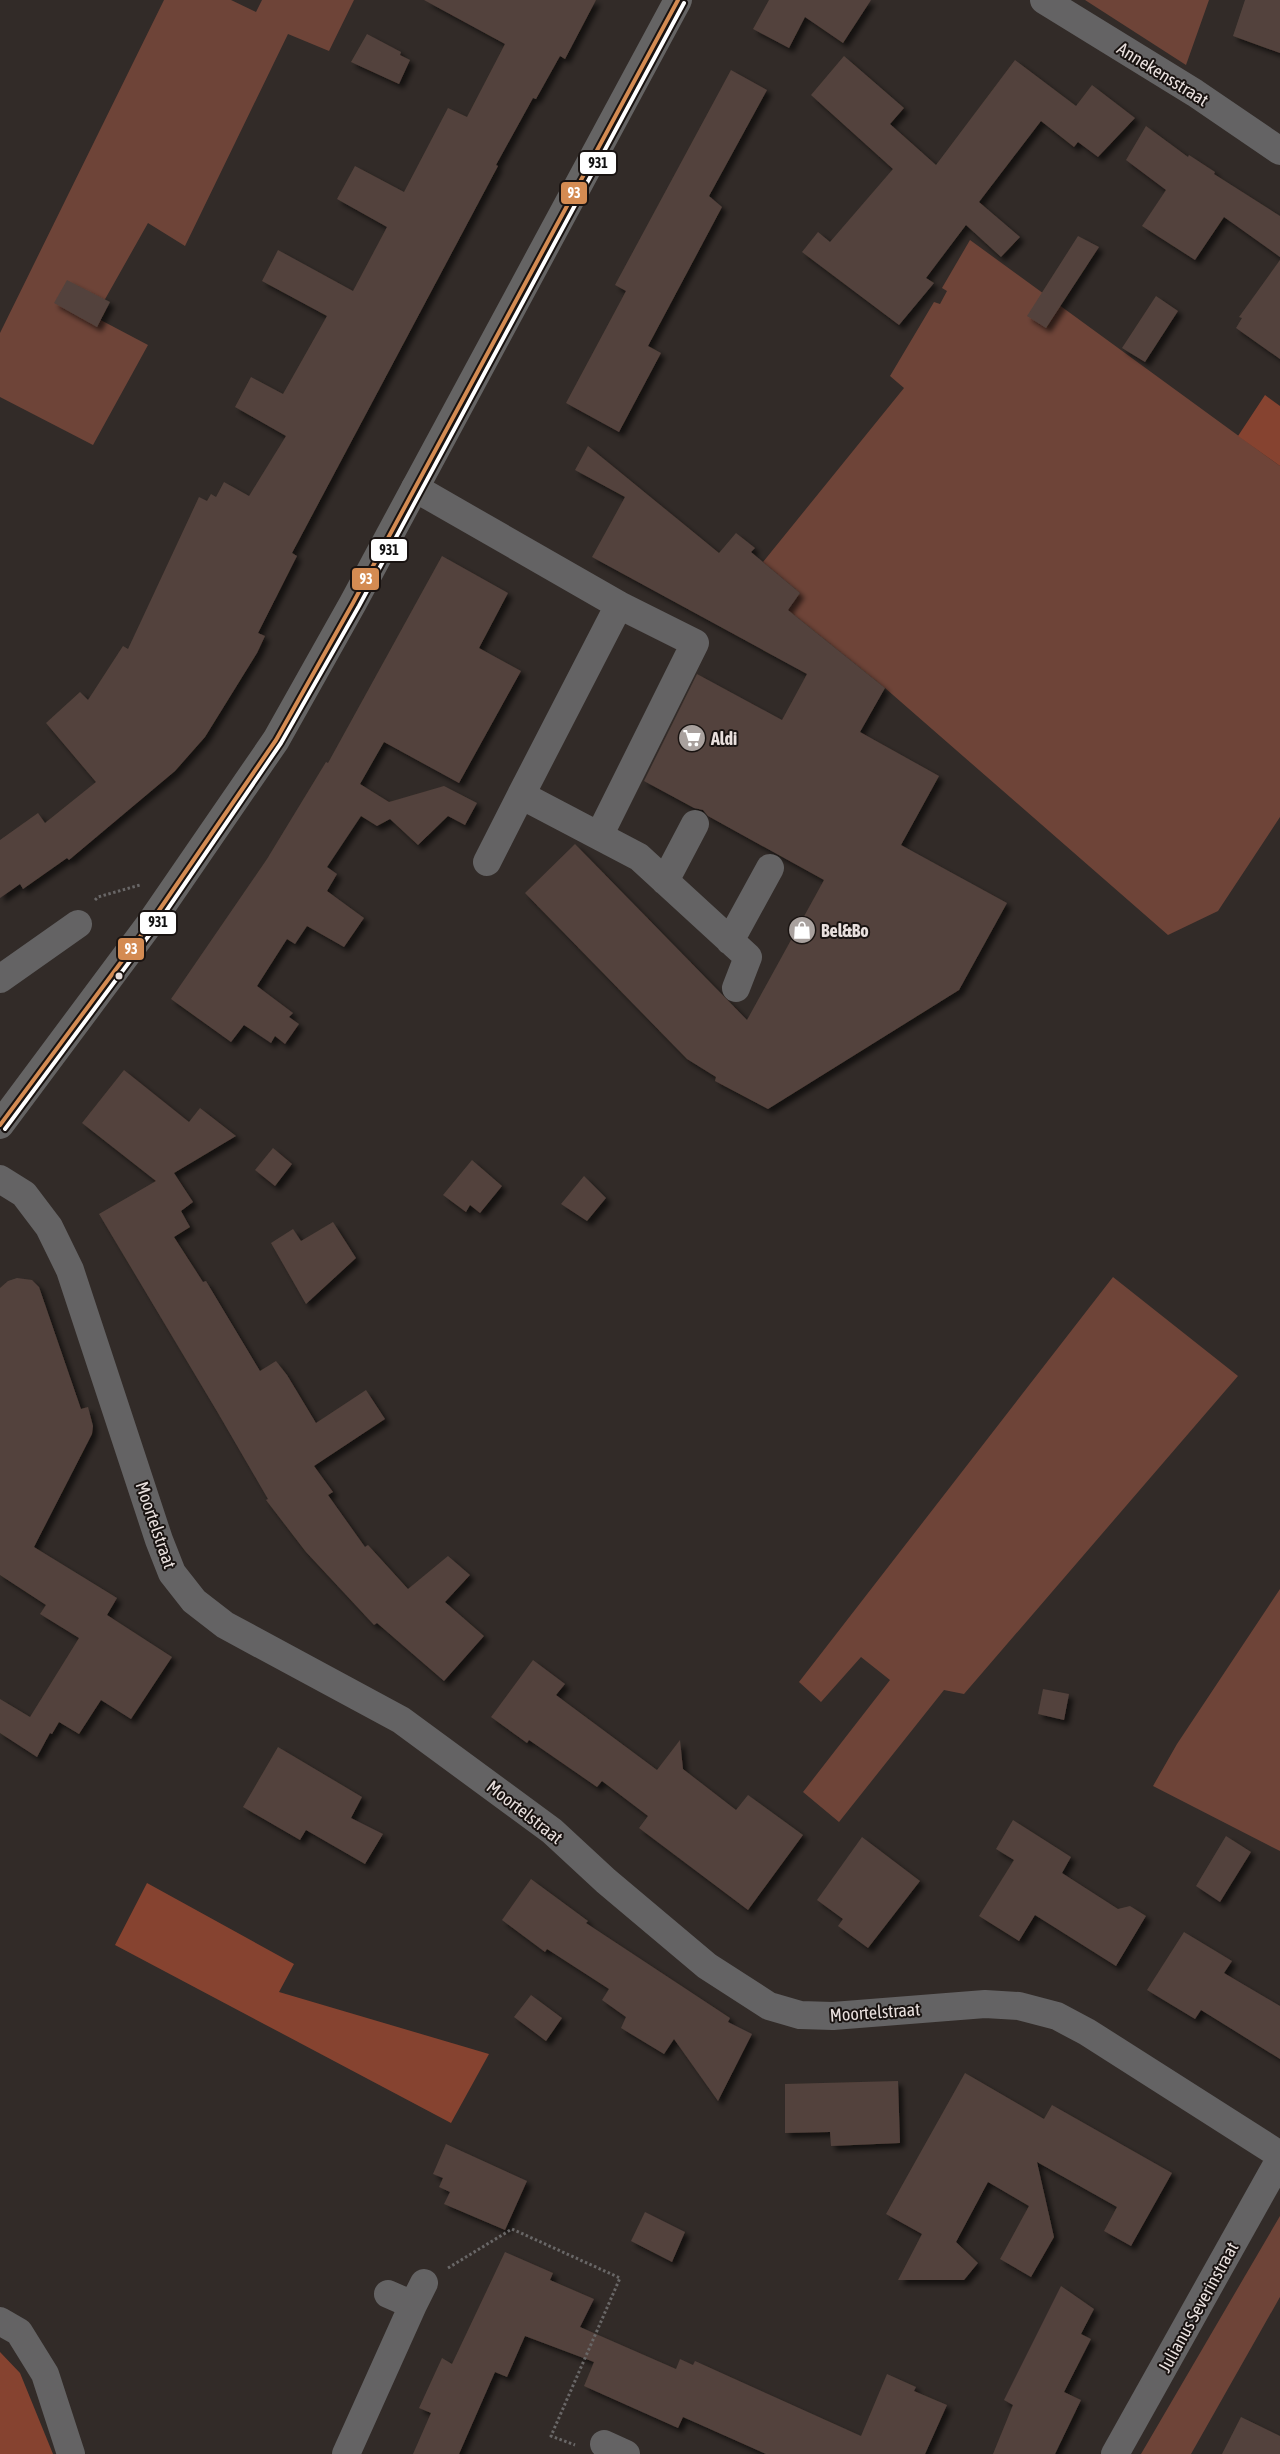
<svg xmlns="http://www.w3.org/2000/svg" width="1280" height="2454" font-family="'Asap Condensed',sans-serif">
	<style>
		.green { fill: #6e4438 }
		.forest { fill: #864330 }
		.building { fill: #53423c; filter: url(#shadow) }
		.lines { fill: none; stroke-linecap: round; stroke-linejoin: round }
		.path { stroke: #696767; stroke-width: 3; stroke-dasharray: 2.5 2.5; stroke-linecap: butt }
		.minor { stroke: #646364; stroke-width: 28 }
		.major { stroke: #656464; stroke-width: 28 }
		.bus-1-casing { stroke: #191311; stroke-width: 8 }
		.bus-2-casing { stroke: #191311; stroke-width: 8 }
		.bus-1 { stroke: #d48b52; stroke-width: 4 }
		.bus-2 { stroke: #fff; stroke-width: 4 }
		.bus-dot { fill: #e9e0de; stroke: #191311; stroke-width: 2 }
		.labels { text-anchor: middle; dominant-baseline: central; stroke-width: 4; stroke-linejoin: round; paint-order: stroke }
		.street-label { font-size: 18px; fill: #e9e0de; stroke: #191311 }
		.poi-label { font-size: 18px; font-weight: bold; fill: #e9e0de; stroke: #191311; text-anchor: start }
		.line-badge { stroke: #191311; stroke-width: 2 }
		.badge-label { font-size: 14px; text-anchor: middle; font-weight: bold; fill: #fff }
		.pale-badge-label { font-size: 14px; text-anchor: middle; font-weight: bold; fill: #111 }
	</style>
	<defs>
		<filter id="shadow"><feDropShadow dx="4.5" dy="4.5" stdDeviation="2.5" flood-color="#0009"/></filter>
	</defs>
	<rect width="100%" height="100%" fill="#322b28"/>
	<path class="green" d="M164,0H231L256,12L262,0H354L329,51L288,34L185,246L148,223L95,317L148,345L93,445L0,397V333Z
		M1085,0H1209L1186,65Z
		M970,240L1280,466V817L1218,911L1168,935L885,688L788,610L800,593L763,562L904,388L890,376L934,302L940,304L947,291L942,288Z
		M1113,1277L1238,1376L964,1694L944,1690L839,1822L803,1792L890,1680L861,1657L821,1702L799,1682Z
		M1280,1589V1851L1153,1786L1177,1744Z
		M1280,2216V2297L1191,2454H1141Z"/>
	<path class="forest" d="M1265,395L1280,406V466L1238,436Z
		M147,1883L294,1964L279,1992L489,2054L451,2123L115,1945Z
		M0,2352L20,2373L53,2454H0Z"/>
	<path class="building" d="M424,0H596L565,59L560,56L536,99L533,98L496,165L498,166L292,553L297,556L258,633L265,636L257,653L205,737L175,771L69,860L67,858L23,889L20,884L0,898V840L38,813L45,823L96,782L46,723L80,692L88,700L123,646L128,649L199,497L207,501L211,494L216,497L224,482L249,496L286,436L235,407L251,377L283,394L327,316L262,281L278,250L353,291L387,227L337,199L355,166L404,192L448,108L467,117L505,44Z
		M769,0H871L843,43L805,17L789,48L753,29Z
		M1245,0H1280V53L1233,36Z
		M367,34L401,52L400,55L410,60L399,84L351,62Z
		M844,56L904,108L890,124L936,165L1015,60L1076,106L1092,85L1135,118L1098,157L1078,142L1074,147L1041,121L979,202L1020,237L1001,257L966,225L926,278L934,283L899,325L802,252L818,232L830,242L893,169L811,95Z
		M731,70L767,90L709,196L722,207L648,346L661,353L619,432L566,403L626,291L615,285Z
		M1146,126L1188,157L1189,155L1215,172L1214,174L1280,216V257L1224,217L1195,260L1142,226L1166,190L1126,160Z
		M1078,236L1099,247L1046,328L1027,316Z
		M1280,260V359L1236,328L1242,318L1239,317Z
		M67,280L110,302L97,327L54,303Z
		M1156,296L1178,311L1145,362L1122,348Z
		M588,446L719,553L736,533L755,548L751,552L800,593L788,610L885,688L860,732L939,776L901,845L1007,903L959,990L768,1109L715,1081L716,1077L687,1059L525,893L575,844L747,1020L824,880L708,816L703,810L694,808L644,781L697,674L782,720L807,674L592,557L625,497L575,470Z
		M442,556L508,593L479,648L521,671L459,783L384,742L360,784L389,802L444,786L477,803L465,825L448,816L418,845L390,819L377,826L361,816L327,867L337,874L327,891L364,918L344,947L307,926L295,944L287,939L257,986L293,1013L289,1017L299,1024L285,1044L275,1036L271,1043L244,1025L231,1042L171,999L267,859L326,762L328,763Z
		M124,1070L189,1122L200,1108L236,1136L174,1173L193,1202L181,1211L190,1227L174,1237L203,1282L206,1281L260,1371L276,1361L287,1375L316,1423L366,1390L385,1419L314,1466L333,1492L328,1495L365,1547L368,1545L408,1589L448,1556L470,1575L445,1602L484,1636L444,1681L377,1623L374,1625L306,1552L266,1500L268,1499L218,1413L99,1214L156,1181L82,1123Z
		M273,1148L292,1164L275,1186L255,1170Z
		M472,1160L502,1186L480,1213L470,1205L466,1212L443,1195Z
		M584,1176L606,1198L587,1221L561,1204Z
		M333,1222L356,1258L306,1304L271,1243L293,1229L301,1241Z
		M17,1278L32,1280L39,1287L81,1409L88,1407L93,1426L92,1434L34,1547L117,1598L107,1615L172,1657L131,1719L101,1700L79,1734L59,1722L52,1734L50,1733L37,1757L0,1733V1699L30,1717L79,1638L40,1614L46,1605L0,1575V1288L8,1281Z
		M533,1660L565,1684L556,1695L657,1770L680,1740L683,1769L736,1810L748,1795L803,1835L748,1910L639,1828L648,1816L602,1781L597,1787L529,1740L527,1743L491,1717Z
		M1043,1689L1069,1694L1064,1720L1038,1714Z
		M278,1747L362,1797L351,1818L383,1834L365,1864L306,1830L300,1840L243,1807Z
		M1013,1820L1071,1857L1062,1873L1118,1909L1130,1906L1146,1916L1116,1966L1035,1915L1019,1941L979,1916L1014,1860L996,1849Z
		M1226,1836L1251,1852L1220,1902L1196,1886Z
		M862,1837L920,1881L868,1948L838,1926L843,1919L817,1900Z
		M531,1879L588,1921L586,1923L730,2018L728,2022L752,2034L718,2101L674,2039L664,2054L621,2028L626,2017L602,2000L609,1989L547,1949L545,1952L502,1920Z
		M1184,1932L1232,1961L1224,1973L1280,2006V2059L1201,2010L1195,2019L1147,1990Z
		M531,1995L562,2018L546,2041L514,2017Z
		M965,2073L1044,2119L1052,2105L1172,2173L1131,2246L1104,2231L1117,2207L1037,2162L1054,2237L1031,2277L1000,2259L1029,2206L988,2182L956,2242L978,2263L964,2280H898L922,2234L886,2214Z
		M898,2081L900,2143L831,2146L830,2132L785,2133V2084Z
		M446,2144L527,2181L505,2230L444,2204L450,2192L439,2187L443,2178L433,2174Z
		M645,2212L685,2232L672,2262L631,2241Z
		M505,2252L553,2273L550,2280L594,2299L580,2327L676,2369L680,2359L693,2365L695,2361L861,2436L887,2374L916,2387L914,2391L947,2405L925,2454H766L683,2417L678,2428L584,2386L594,2362L525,2336L507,2377L495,2372L459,2454H413L431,2413L419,2408L442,2358L452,2364Z
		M1061,2286L1094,2309L1081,2334L1091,2339L1064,2392L1081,2400L1055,2454H993L1013,2405L1004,2400Z
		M1241,2417L1280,2436V2454H1222Z"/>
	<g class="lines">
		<path class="path" d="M95,900L98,897L140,885
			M448,2268L512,2229L620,2278L551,2436L575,2445"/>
		<path class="minor" d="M1044,0L1195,93L1280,151
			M415,488L619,605L521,795L639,857L748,957L736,988
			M599,836L695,643L619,605
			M487,862L521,795
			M665,881L695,824
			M730,941L770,868
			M0,979L78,924
			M0,1179L24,1194L49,1227L70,1270L159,1540L172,1573L194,1601L225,1625L401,1720L552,1831L606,1881L707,1966L769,2006L800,2015L833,2016L985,2004L1019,2006L1057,2016L1087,2032L1280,2155
			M413,2305L424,2283
			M0,2321L19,2332L45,2374L71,2454
			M604,2444L626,2454
			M346,2454L413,2305L388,2294
			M1115,2454L1280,2159"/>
		<path class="major" d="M0,1125L151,922L276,740L353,603L678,0"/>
		<g class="bus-1-casing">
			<path id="bus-1" d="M0,1125L151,922L276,740L353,603L678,0"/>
		</g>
		<g class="bus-2-casing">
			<path id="bus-2" d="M5,1129L156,926L281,743L359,606L684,3"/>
		</g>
		<use href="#bus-1" class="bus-1"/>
		<use href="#bus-2" class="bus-2"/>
	</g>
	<defs>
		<g id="supermarket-disc" transform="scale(1.4375)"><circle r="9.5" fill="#a9a19e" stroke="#191311"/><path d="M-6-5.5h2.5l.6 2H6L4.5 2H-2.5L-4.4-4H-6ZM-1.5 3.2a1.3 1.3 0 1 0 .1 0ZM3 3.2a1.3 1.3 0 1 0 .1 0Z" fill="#fff"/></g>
		<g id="shop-disc" transform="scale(1.4375)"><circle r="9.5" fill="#a9a19e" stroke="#191311"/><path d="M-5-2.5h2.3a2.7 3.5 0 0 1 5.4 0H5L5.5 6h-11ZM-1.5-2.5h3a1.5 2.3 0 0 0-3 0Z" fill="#fff"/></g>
	</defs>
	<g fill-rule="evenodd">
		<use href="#supermarket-disc" x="692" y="738"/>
		<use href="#shop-disc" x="802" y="930"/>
	</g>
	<circle class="bus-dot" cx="119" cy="976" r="4.5"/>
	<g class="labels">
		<g class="street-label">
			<text transform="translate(1163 74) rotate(32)">Annekensstraat</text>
			<text transform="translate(156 1525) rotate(71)">Moortelstraat</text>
			<text transform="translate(525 1812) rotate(38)">Moortelstraat</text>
			<text transform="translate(875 2012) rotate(-4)">Moortelstraat</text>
			<text transform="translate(1198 2307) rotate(-61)">Julianus Severinstraat</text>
		</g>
		<g class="poi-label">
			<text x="711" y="738">Aldi</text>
			<text x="821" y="930">Bel&amp;Bo</text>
		</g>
	</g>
	<g class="line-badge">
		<rect x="579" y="151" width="38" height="24" rx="5" fill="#fff"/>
		<rect x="560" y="181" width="28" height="24" rx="5" fill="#d48b52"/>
		<rect x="370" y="538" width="38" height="24" rx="5" fill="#fff"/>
		<rect x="351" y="567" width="29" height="24" rx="5" fill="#d48b52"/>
		<rect x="139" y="911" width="38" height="24" rx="5" fill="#fff"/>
		<rect x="117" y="937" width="28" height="24" rx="5" fill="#d48b52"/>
	</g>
	<g class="badge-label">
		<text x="574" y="198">93</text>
		<text x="366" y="584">93</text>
		<text x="131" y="954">93</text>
	</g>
	<g class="pale-badge-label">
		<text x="598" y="168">931</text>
		<text x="389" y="555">931</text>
		<text x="158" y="927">931</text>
	</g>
</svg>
